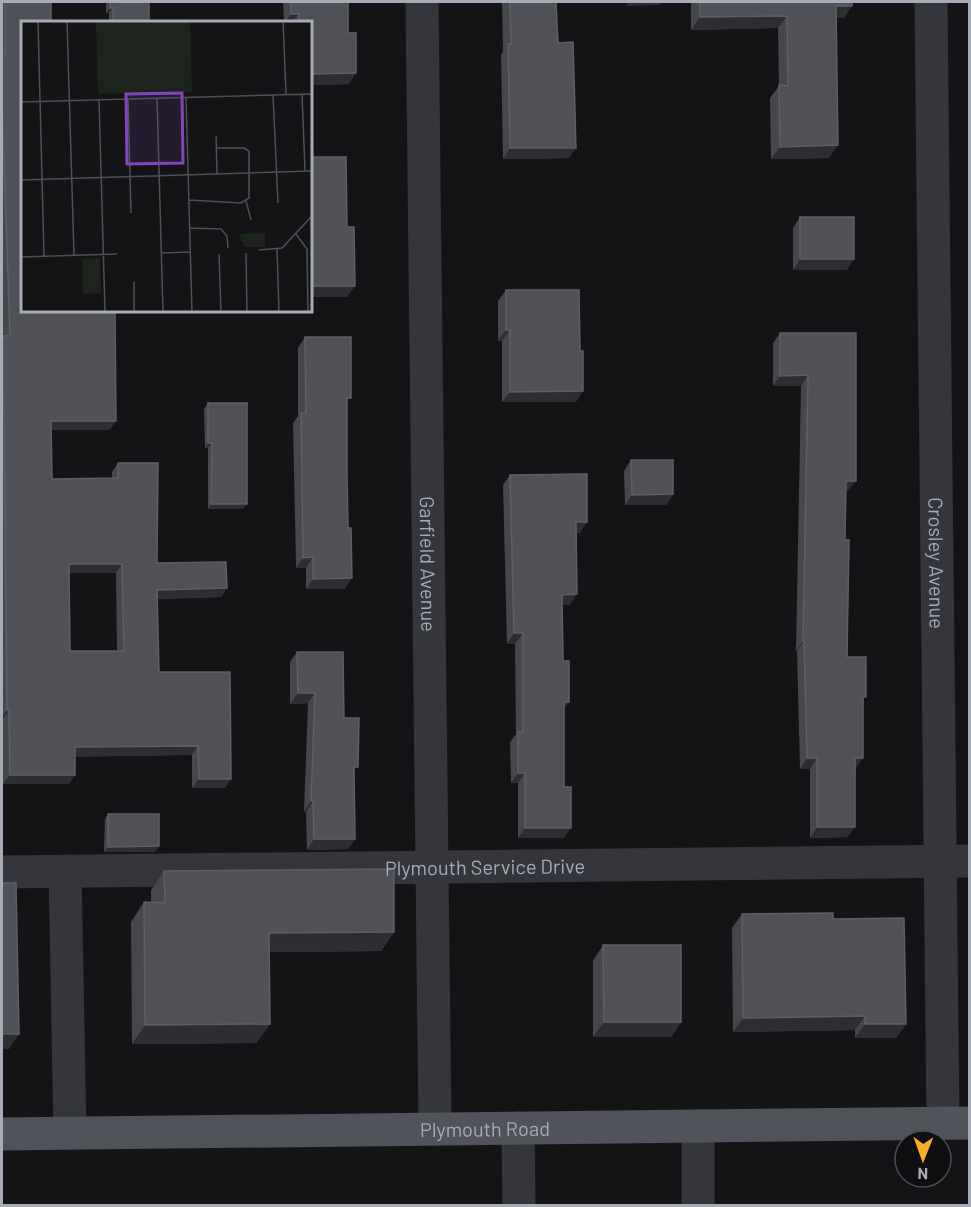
<svg xmlns="http://www.w3.org/2000/svg" width="971" height="1207" font-family="Barlow,sans-serif">
	<style>
		.lines { fill: none; stroke-linecap: round; stroke-linejoin: round }
		.minor { stroke: #35363b; stroke-width: 33 }
		.major { stroke: #51535a; stroke-width: 33 }
		.wall { fill: #45474b; fill-rule: evenodd }
		.shaded-wall { fill: #2d2e31 }
		.building { fill: #505157; stroke: #5d5f66; stroke-width: 1.5; fill-rule: evenodd }
		.labels { text-anchor: middle; dominant-baseline: central; stroke-width: 6; stroke-linejoin: round; paint-order: stroke }
		.street-label { font-size: 20px; fill: #a5abb7; stroke: #0f0f11 }
		.inset-road { fill: none; stroke: #4e5056; stroke-width: 1.5 }
		.view { fill: #8345bd; fill-opacity: 0.15; stroke: #8345bd; stroke-width: 3 }
		.inset-edge { fill: none; stroke: #a5abb7; stroke-width: 3 }
	</style>
	<rect width="100%" height="100%" fill="#141416"/>
	<g class="lines">
		<g class="minor">
			<path id="s1" d="M422,2L435,1129"/>
			<path id="s2" d="M931,2L943,1123"/>
			<path d="M65,871L70,1133"/>
			<path id="s3" d="M2,872L970,861"/>
			<path d="M518,1128L519,1206"/>
			<path d="M698,1206V1126"/>
		</g>
		<path class="major" id="s4" d="M2,1134L970,1123"/>
	</g>
	<path class="wall" d="M2,2H51L22,22V310L110,430H51L52,479L112,478V472L118,463L157,563L227,588L221,597L157,599L159,672L231,779L225,788H192V755L75,756L69,784H3V719H2V339L3,337L2,300ZM69,573H116L117,651H70Z
		M106,2H149V22H109V13H106Z
		M283,2H348L349,84L310,85V22H284Z
		M502,2H556L558,43L569,158L503,159L501,55L503,51Z
		M691,2H852L844,18H836L829,158L771,159L770,98L779,86L778,28L691,30Z
		M800,217L847,270H793V228Z
		M506,290L580,351L576,402H502V341H498V301Z
		M780,333H856L848,491H845V540L847,657L863,703L848,837L810,838V769H800L797,651H796L801,386H773V343Z
		M305,337L347,404L345,589H306V568H296L293,423L298,416V348Z
		M208,403L243,509H208V448H205L204,409Z
		M631,460L673,494L666,505H625L624,471Z
		M510,475L580,533H576L570,605H562L564,710V838H518V783H511L510,742L516,734L515,644H507L503,485Z
		M297,652L344,718L354,772L355,839L348,849L307,850L306,812H304L308,703L290,704V662Z
		M108,814L155,852H104L105,819Z
		M164,871L394,932L381,951L269,952L270,1024L256,1043L132,1044L131,922L144,902L151,903V890Z
		M742,914L833,919L906,1024L896,1038H855V1030L733,1032L732,928Z
		M603,945L681,1022L671,1037H593V961Z"/>
	<path class="shaded-wall" d="M629,2H662L660,5L626,6Z
		M836,6H852L844,18H827Z
		M110,8H113L109,13H106Z
		M291,14H299L292,22H285Z
		M787,16L778,28L691,30L700,17Z
		M356,73L349,84L310,85V74Z
		M838,145L829,158L771,159L780,147Z
		M510,148H576L569,158L503,159Z
		M800,259H854L847,270H793Z
		M310,286H355L347,297H310Z
		M506,330H510L502,341H498Z
		M808,375L801,386H773L780,376Z
		M583,391L576,402H502L510,392Z
		M51,421H116L110,430H45Z
		M208,443H212L208,448H205Z
		M846,481H856L848,491H838Z
		M673,494L666,505H625L632,495Z
		M211,504H247L243,509H208Z
		M576,522H587L580,533H569Z
		M313,557L306,568H296L303,558Z
		M69,564H122L116,573H63Z
		M352,578L345,589H306L313,579Z
		M227,588L221,597L151,599L157,590Z
		M577,594L570,605H555L562,595Z
		M514,633H523L515,644H507Z
		M803,641H804L797,651H796Z
		M298,693H315L308,703L290,704Z
		M564,702H569L562,712Z
		M7,710H9L3,719H2V717Z
		M198,746L192,755L69,757L75,747Z
		M807,758H817L810,769H800Z
		M855,758H863L856,768Z
		M518,773H525L518,783H511Z
		M10,775H75L69,784H3Z
		M199,779H231L225,788H192Z
		M311,801H313L306,812H304Z
		M817,827H855L848,837L810,838Z
		M525,828H571L564,838H518Z
		M314,839H355L348,849L307,850Z
		M159,846L155,852H104L108,847Z
		M394,932L381,951L256,952L269,933Z
		M865,1016L855,1030L733,1032L743,1018Z
		M604,1022H681L671,1037H593Z
		M270,1024L256,1043L132,1044L145,1025Z
		M865,1024H906L896,1038H855Z
		M2,1034H19L9,1049H2Z"/>
	<path class="building" d="M5,2H51V22H22V310H115L116,421H51L52,479L118,478V463H158L157,563L226,562L227,588L157,590L159,672H230L231,779H199L198,746L75,747V775H10L9,710H7L3,336H10L2,102V54H5ZM69,564H122L124,651H70Z
		M110,2H149V22H113V8H110Z
		M291,2H348V33H356V73L310,74V22H299V14H291Z
		M510,2H556L558,43L573,42L576,148H510L508,44H511Z
		M700,2H852V6H836L838,145L780,147L779,85L788,86L787,16L700,17Z
		M310,157H346L347,227H354L355,286H310Z
		M800,217H854V259H800Z
		M506,290H579L580,351H583V391L510,392V330H506Z
		M780,333H856V481H846L845,540H849L847,657H866V697H863V758H855V827H817V758H807L804,641H803L808,375L780,376Z
		M305,337H351V398H347V474L348,528H351L352,578L313,579V557L303,558L301,413H306Z
		M208,403H247V504H211L212,443H208Z
		M631,460H673V494L632,495Z
		M587,474V522H576L577,594L562,595L563,661H569V702H564V787H571V828H525V773H518V732H523V633H514L510,475Z
		M297,652H343L344,718H359L358,767H354L355,839H314L313,801H311L315,693H298Z
		M108,814H159V846L108,847Z
		M394,869V932L269,933L270,1024L145,1025L144,902L165,903L164,871Z
		M2,883H16L19,1034H2Z
		M833,913V919L904,918L906,1024H865V1016L743,1018L742,914Z
		M603,945H681V1022H604Z"/>
	<g class="labels">
		<g class="street-label">
			<text stroke="none"><textPath href="#s2" startOffset="561">Crosley Avenue</textPath></text>
			<text stroke="none"><textPath href="#s1" startOffset="562">Garfield Avenue</textPath></text>
			<text stroke="none"><textPath href="#s3" startOffset="483">Plymouth Service Drive</textPath></text>
			<text stroke="none"><textPath href="#s4" startOffset="483">Plymouth Road</textPath></text>
		</g>
	</g>
	<g transform="translate(21 21)">
		<rect width="291" height="291" fill="#141416"/>
		<path d="M75,0H169L171,71L77,73Z" fill="#1c241d"/>
		<path d="M244,212V226H223L218,213ZM79,237L80,272L62,273L61,238Z" fill="#1c241d"/>
		<path class="inset-road" d="M17,0L23,235M46,0L53,234M262,0L265,73M281,73L284,150M252,74L257,182M136,77L142,291M165,77L171,291M107,78L110,192M78,79L84,291M0,81L291,73M195,115L196,153M0,159L291,150M168,179L220,182L228,177V130L223,127H195M225,180L230,199M169,207L200,208L206,215L207,227M275,213L286,228L287,291M256,228L258,291M238,229L261,227L291,195M140,232L170,231M225,232L226,291M198,233L200,291M0,236L96,233M113,261V291"/>
		<path class="view" d="M161,72L162,142L106,143L105,73Z"/>
		<rect width="291" height="291" class="inset-edge"/>
	</g>
	<rect width="971" height="1207" fill="none" stroke="#a5abb7" stroke-width="6"/>
	<g transform="translate(923 1159) rotate(181)"><circle r="28" fill="#0f0f11" stroke="#4b4d53" stroke-width="1.5"/>
	<path d="M0-4.5L10 22L0 15L-10 22Z" fill="#f9ad29"/>
	<text y="-9" font-size="16" font-weight="bold" text-anchor="middle" fill="#a5abb7">N</text>
	</g>
</svg>
